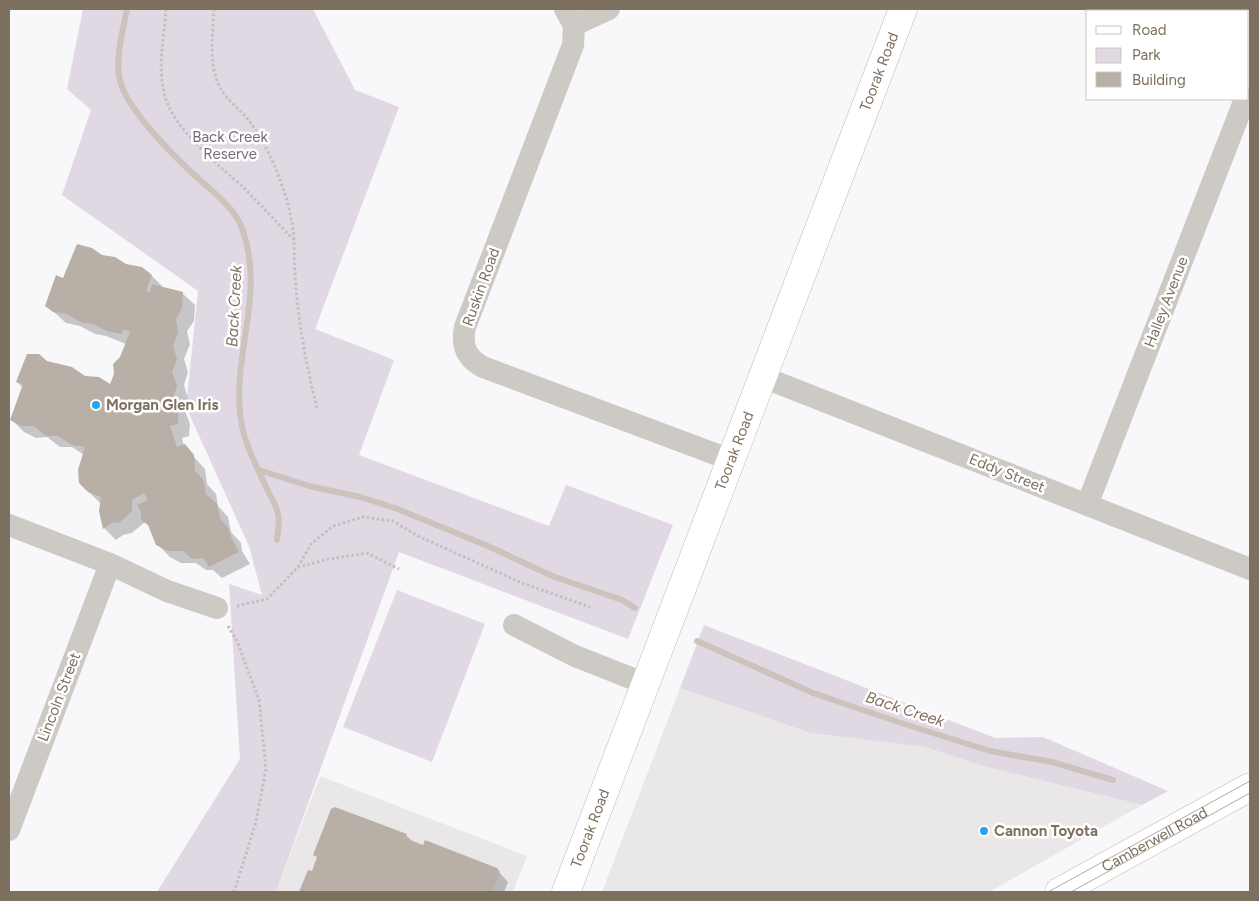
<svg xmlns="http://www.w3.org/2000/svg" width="1259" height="901" font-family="Figtree,sans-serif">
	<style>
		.built { fill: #e9e7e8 }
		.green { fill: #e0d8e2 }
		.shadow { fill: #0003 }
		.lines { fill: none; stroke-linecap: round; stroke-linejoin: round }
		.stream { stroke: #cdc3bd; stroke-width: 6 }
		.building { fill: #b8b0a7 }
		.major-casing { stroke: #bfbbb5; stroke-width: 29 }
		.highway-casing { stroke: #bebab5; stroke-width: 29 }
		.path { stroke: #c3c0bc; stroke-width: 3; stroke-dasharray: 2.5 2.5; stroke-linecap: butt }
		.minor { stroke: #cdc9c4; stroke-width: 22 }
		.major { stroke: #fff; stroke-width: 28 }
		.highway { stroke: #fff; stroke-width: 28 }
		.tram { stroke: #b0a9a1; stroke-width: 1 }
		.poi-dot { fill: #25a4ec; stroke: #fff; stroke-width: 2 }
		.labels { text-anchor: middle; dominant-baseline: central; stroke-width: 5; stroke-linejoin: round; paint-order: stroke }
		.street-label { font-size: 15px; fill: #7e705e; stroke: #fff }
		.park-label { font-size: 15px; fill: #7f6680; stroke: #fff }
		.poi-label { font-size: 15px; font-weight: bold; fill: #7e705e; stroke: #fff; text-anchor: start }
		.water-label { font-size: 16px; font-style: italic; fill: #847063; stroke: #fff }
	</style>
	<rect width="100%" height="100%" fill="#f8f7fa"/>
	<path class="built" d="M680,688L811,733L925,747L988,767L1142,805L989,892H602Z
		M320,776L527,856L513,892H276Z"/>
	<path class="green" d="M83,9H313L355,90L399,107L315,329L394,360L359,455L549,526L566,485L673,525L628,639L399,552L276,892H157L240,759L229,584L262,595L249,546L186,407L198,291L62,195L91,110L67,89Z
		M397,590L485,624L432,762L343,727Z
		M704,625L995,738L1043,737L1168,791L1142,805L987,767L925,747L811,733L680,688Z"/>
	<path class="shadow" d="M102,256L152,276L164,288L182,293L195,305L194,321L187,331L190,344L184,359L188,372L184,385L188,399L185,411L190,424L189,436L182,438L184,446L205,469L207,484L216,494L218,506L228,517L231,532L241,543L242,551L250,564L222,578L213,570H206L196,563H181L170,557L157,544L151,528L145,522L132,533L123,535L116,540L104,528L101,504L80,483L84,455L72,447H60L47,437L36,438L24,432L12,420L23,388L17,382L46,363L111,386L126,344L106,336L95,334L80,326L66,323L46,305L64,280Z
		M406,835L414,843L496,869L508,882L504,892H300L308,871L312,873L318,858L315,855Z"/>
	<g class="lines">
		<path class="stream" d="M127,9C123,30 116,54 119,76C124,109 178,160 202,182C218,196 237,211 243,231C266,297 229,362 242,426C247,450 259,471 269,493C272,499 277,507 278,514C280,522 278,532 277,540
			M259,470L309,486L360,497L395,508L488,546L552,576L622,600L635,608
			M697,641L813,693L898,722L990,751L1052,762L1113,780"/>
	</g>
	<path class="building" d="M77,244L92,248L102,255L115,257L126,264L142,267L152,275L146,291L150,292L152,284L183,292L182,308L176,319L178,332L173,346L177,359L172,372L177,386L173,398L178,411V424L170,426L177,447L185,444L194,455L195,471L204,481L206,494L217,504L220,518L229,529L231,537L239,552L209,567L203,558L192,559L183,551H168L156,545L148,525L141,520V512L137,505L148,500L144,493L132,500V511L120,522L111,523L103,529L99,511L101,497L88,492L79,483L78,470L85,447L72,445L58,436H46L34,426H22L10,420L23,384L16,382L27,354H39L47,361L72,367L85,376L99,377L110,384L114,374L113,364L120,357L130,332L124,329L121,334L107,331L93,324L82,323L67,314L53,312L45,306L56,275L63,278Z
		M335,807L407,834L405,838L423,845L425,840L497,868L500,872L492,892H299L308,870L312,871L317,857L313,855L331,809Z"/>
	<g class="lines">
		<g class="major-casing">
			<g id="major">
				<path id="s1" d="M1059,892L1250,787"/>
			</g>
		</g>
		<g class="highway-casing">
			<g id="highway">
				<path id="s2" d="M566,892L903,9"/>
			</g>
		</g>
		<path class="path" d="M166,9C164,38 157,68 165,96C173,129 219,165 244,188C261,205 277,223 294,240C294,298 303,352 317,408
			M214,9C213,31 209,59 217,81C223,98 240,109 250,122C272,152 292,203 294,239
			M298,567L311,544L333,526L363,517L393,521L418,536L522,583L590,607
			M237,606L267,599L298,567L329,559L367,553L399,569
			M228,626L237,641L259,700L266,769L256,822L234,892"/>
		<path class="minor" d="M565,9L574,25L573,45L465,327C461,346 466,358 483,367L731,460
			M574,25L609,9
			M763,377L1250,569
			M1087,505L1245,99
			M9,525L110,564L167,591L217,608
			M514,625L575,656L646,684
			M9,830L110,564"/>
		<use href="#major" class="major"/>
		<use href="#highway" class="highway"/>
		<path class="tram" d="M1048,892L1250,781
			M1071,892L1250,793"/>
	</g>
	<g class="poi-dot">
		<circle cx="96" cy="405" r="5"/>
		<circle cx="984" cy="831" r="5"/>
	</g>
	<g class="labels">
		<g class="street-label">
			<text stroke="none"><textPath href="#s2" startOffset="878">Toorak Road</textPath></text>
			<text transform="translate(481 287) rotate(-70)">Ruskin Road</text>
			<text transform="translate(1166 302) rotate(-69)">Halley Avenue</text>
			<text stroke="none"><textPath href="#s2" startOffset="472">Toorak Road</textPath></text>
			<text transform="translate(1007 473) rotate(22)">Eddy Street</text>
			<text transform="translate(59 697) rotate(-69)">Lincoln Street</text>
			<text stroke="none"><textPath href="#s2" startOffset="68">Toorak Road</textPath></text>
			<text stroke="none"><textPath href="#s1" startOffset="109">Camberwell Road</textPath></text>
		</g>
		<g class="park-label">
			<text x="230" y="137">Back Creek<tspan x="230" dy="17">Reserve</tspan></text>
		</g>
		<g class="poi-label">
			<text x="106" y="405">Morgan Glen Iris</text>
			<text x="994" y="831">Cannon Toyota</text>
		</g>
		<g class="water-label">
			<text transform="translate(234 306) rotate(-87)">Back Creek</text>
			<text transform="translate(905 709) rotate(18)">Back Creek</text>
		</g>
	</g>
	<rect width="1259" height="901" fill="none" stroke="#7e705e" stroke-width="20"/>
	<rect x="1086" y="10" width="162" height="90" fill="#ffffff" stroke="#cbc6bf"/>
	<rect x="1096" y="26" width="25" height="8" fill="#ffffff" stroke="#cbc6bf"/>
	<text x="1132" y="35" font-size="15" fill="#7e705e">Road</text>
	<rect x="1096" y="48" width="25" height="15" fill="#e0d8e2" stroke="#cbc6bf"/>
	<text x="1132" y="60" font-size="15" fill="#7e705e">Park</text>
	<rect x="1096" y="72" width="25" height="15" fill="#b8b0a7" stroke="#cbc6bf"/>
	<text x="1132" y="85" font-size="15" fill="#7e705e">Building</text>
</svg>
